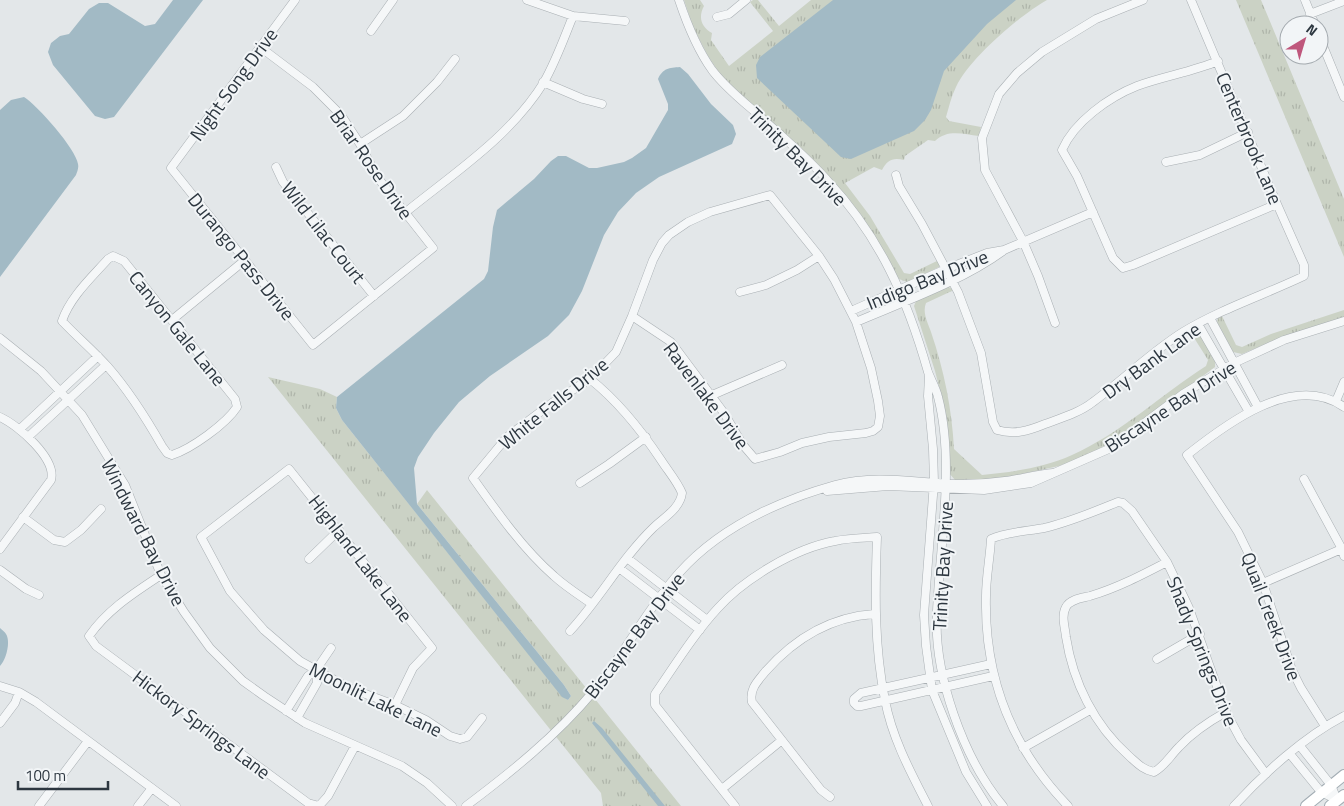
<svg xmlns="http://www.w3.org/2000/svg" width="1344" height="806" font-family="'Titillium Web',sans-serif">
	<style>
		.grass { fill: url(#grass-tufts) }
		.water { fill: #a2bac5 }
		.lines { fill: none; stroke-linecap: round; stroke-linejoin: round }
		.minor-casing { stroke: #a9afb3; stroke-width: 9 }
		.major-casing { stroke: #a3adb4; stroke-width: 12 }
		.minor { stroke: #f5f7f8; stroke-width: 8 }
		.major { stroke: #fff; stroke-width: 10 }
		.labels { text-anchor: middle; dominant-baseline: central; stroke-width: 4; stroke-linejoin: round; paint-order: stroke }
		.street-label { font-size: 19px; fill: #2d3740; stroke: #f2f5f7 }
	</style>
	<defs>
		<pattern id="grass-tufts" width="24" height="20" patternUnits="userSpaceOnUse" patternTransform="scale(1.25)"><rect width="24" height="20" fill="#cbd2c5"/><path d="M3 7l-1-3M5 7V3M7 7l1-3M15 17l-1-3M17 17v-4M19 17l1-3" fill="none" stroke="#afb5aa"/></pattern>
	</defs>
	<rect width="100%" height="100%" fill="#e3e7e9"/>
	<path class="grass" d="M684,0H700L704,6C698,17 701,27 712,33L711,40L729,66L773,31L750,2L753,0H758L779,26L811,0H1047C1019,16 970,58 956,87C951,97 949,107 946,117L949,121L981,127L979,136C963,134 947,129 935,141L928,140L905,156L904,160C893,157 887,160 882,170L874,167L845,183L870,216L904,273L910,274L939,260V267L907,282L899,279L869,227L837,185L816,163L721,76L708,56L693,27Z
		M1236,0H1261L1344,199V257Z
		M947,286L954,290L926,303C922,313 928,323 931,332C944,370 952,409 954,449L982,475C1012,472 1043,468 1072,455C1121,433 1161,395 1206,366L1208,360L1191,333L1194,331L1199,332L1215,360V367L1126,433L1106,445L1082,458L1059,466L999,479L955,480L949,473L943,402L935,371L914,306L916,301Z
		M1344,310V317L1280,338L1242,354L1233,352L1217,322L1218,318L1222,316L1236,345L1242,347L1271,334Z
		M268,377L320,389L337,397L336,408L342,420L562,696L568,700L571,696L564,685L417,504L427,490L681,806H603L601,793Z"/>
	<path class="water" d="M173,0H203L114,117L105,119L95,116L53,65L48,52L51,43L60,36L69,34L89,9L99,3H108L145,26L155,24Z
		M833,0H1016L987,24L944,71L931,110L925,120L914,131L851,159L841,157L757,78L756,65L760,57Z
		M680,67L688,74L711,104L733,125L736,134L732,144L659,177L636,193L618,212L604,235L582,291L569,315L548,336L490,376L459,402L434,433L418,457L414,468L417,504L564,685L571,696L568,700L562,697L342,420L336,408L337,397L484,279L488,271L493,227L497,210L534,179L551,161L558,156H566L589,168H597L624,162L632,158L646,148L668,110V104L658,79C663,68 669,68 680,67Z
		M24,97C38,106 76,149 78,164C79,168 77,172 76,175L0,277V110L11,100Z
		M0,628C2,630 5,632 6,634C11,642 6,660 0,666Z
		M594,721L602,728L665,806H658L592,723Z"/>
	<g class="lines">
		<g class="minor-casing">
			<path id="minor" d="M527,0L573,16L625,21
				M679,0C687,24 697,49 712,70C724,86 740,99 754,111C779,134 805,155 827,180C880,237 907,298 928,372C931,380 936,388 938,397C955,462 940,544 937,611C933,673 963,758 1003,806
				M1305,0L1315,25
				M1310,14L1344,1
				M717,17L729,14L746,0
				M371,31L393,0
				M1319,36L1344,97
				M260,47L313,87L341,115L360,144L378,178L433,248L313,345L171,168L295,0
				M1218,61C1192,72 1164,76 1137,86C1109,97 1074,122 1062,150L1077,176L1113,258L1123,268L1133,265L1277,204
				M543,82L583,99L602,104
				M360,144L403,116L437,82L455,59
				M1166,162L1200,155L1248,132
				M276,167L283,182L374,296
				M896,175L899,186L922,224L958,292L981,353L993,422L997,430C1014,435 1028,431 1045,424C1061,418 1079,413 1093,402C1123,380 1151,352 1183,332C1221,309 1264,295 1304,276V265L1277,204L1191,0
				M406,212C454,173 511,136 544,82C556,61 564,38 573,16
				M113,256L124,261L235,399L237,407C226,424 191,449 172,455L167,453L162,446C146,418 129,391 108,367C94,351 77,337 62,321C70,297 92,277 108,259Z
				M851,311L946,269L987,253L1004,250L1093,212
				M632,316L671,342L724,413L743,445L755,459L780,452L802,443L829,437L866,433L873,431L878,427L880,416L878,401L871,368L856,322L834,279L819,256
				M1210,318L1258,407
				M172,320L245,260
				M856,322C903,302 962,281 1003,251
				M1055,323L1038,276L1023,241L985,170L982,138L999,94L1017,73L1042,52L1096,19L1143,0
				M1198,324L1249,412
				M0,338L41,371L82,415L125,485L161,575L184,612L210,648L243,681L264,696L305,723L402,766L427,783L452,806
				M929,376L928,396L933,449L934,482L924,615L926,646L932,690L966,772L987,806
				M710,396L782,365
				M1336,401L1344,382
				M0,417C18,425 57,459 51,480L0,549
				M20,429L98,356
				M28,437L106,365
				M1304,479L1342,549L1344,556
				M580,483L609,464L646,437
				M827,491L888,486L984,490L1031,483L1111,448L1183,394L1234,363L1284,340L1344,321
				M23,517L54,540L65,542L81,530L101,509
				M627,558L707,620
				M309,559L339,530
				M1167,562C1142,575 1117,588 1090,596C1082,598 1070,599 1066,607C1061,616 1065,627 1066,637C1073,682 1094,725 1129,756C1137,763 1143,770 1154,772C1165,766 1170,756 1179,747C1192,733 1208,722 1226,712
				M619,568L700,630
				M0,570L26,589L39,595
				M161,575C134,593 108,609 89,636L96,646L308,803L319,806
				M1263,583L1344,548
				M592,604C579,595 566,587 554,576C523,549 497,512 473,478L507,437L552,403L590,379L616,352L632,316L653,260L662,243L669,235L688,222L710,212L770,195L819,256L797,270L766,285L740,292
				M570,631C600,599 621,559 653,528C663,518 680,509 682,493C677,481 668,471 661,460C641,430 619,402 590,379
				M1157,659L1200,634
				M991,664L861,693L854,699V703L857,706H861L993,676
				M0,686L19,692L36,702L176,806
				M395,705L413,668L432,648L289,469L201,537L230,591L264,630L300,661L349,688L395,705L426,720L450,736L460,739L467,737L482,718
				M286,711L308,676L316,670L331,648
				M297,718L317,683L316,670
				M0,723L15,703L19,692
				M1325,726L1301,688L1292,670L1263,583L1238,532L1187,455C1226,424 1294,372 1344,407
				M1300,746L1331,785L1337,800
				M1023,748L1090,710
				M1290,754L1321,792L1337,800
				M722,789L782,740
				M830,797L821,790L752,702C749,689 758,681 765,672C794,639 830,617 874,614
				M39,806L88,741
				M138,806L152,788
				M319,806L328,796L355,746
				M466,806C510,773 556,736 592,693C624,655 646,610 679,573C719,528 778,501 835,485C880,473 919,484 963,484C977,484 991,483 1005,481C1021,479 1037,474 1053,473
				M735,806L655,705V694C675,665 694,634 718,608C745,578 796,548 835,541C849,538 863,538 877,537C875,592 874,646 885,700C892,738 911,773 928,806
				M1068,806C1011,747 984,678 986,596C986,577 990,558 991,539C1005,532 1029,531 1044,528C1070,522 1093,512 1118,502L1123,503L1132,511L1167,562L1189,608L1226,712L1241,740L1266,774
				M1234,806C1263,774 1305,736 1344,716"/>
		</g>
		<g class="major-casing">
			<path id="major" d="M1306,806L1344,775
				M1330,806L1344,795"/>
		</g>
		<use href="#minor" class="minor"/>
		<use href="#major" class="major"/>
	</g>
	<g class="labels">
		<g class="street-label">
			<text transform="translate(233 84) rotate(-54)">Night Song Drive</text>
			<text transform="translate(1250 138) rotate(67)">Centerbrook Lane</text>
			<text transform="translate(798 156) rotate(45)">Trinity Bay Drive</text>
			<text transform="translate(372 164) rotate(55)">Briar Rose Drive</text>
			<text transform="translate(324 232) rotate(52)">Wild Lilac Court</text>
			<text transform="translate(242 256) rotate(51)">Durango Pass Drive</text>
			<text transform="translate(927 279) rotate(-22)">Indigo Bay Drive</text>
			<text transform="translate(178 328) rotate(51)">Canyon Gale Lane</text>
			<text transform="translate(1151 360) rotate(-36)">Dry Bank Lane</text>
			<text transform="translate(707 395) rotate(53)">Ravenlake Drive</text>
			<text transform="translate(553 403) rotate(-39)">White Falls Drive</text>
			<text transform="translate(1170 406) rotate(-33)">Biscayne Bay Drive</text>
			<text transform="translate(144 532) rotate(63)">Windward Bay Drive</text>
			<text transform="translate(361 558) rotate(52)">Highland Lake Lane</text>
			<text transform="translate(942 566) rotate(-87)">Trinity Bay Drive</text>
			<text transform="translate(1272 616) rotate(69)">Quail Creek Drive</text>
			<text transform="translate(634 635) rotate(-53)">Biscayne Bay Drive</text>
			<text transform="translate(1203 651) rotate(68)">Shady Springs Drive</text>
			<text transform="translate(376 699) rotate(26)">Moonlit Lake Lane</text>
			<text transform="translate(202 724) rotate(37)">Hickory Springs Lane</text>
		</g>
	</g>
	<g transform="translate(1304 40) rotate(38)"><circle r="24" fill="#f2f5f7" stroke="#a3a9ae"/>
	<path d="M0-4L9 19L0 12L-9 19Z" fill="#bf577c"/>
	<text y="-8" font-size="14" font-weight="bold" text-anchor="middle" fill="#2d3740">N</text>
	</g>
	<path d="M18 781v8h90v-8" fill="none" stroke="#2d3740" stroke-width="2.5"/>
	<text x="25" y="781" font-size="15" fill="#2d3740" stroke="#f2f5f7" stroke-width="4" paint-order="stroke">100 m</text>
</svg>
